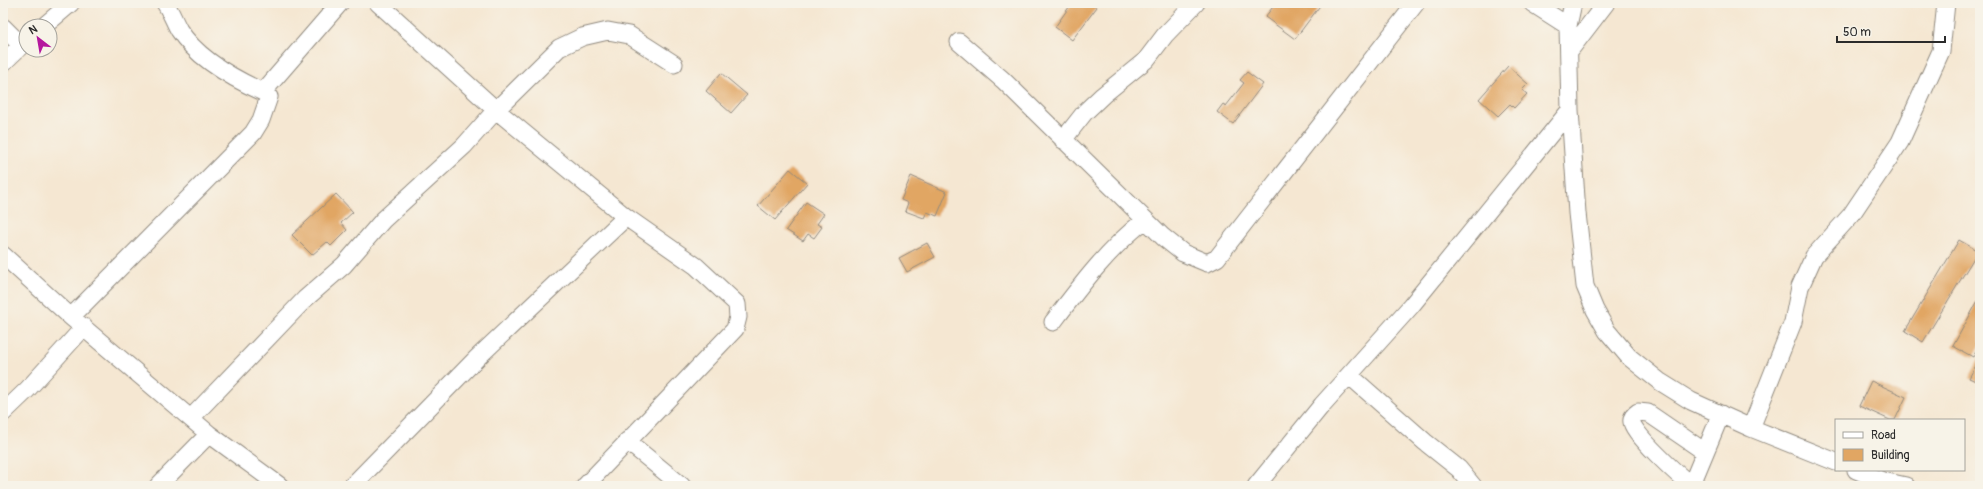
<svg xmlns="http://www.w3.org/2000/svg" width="1983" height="489" font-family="Pangolin,sans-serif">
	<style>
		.building { fill: #e1a663 }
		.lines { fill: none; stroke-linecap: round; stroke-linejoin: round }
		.minor-casing { stroke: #90897e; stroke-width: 19 }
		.minor { stroke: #fff; stroke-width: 17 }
	</style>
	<rect width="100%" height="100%" fill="#f7f3e8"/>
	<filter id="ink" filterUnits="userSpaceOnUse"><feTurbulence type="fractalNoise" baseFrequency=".025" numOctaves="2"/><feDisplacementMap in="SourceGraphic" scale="8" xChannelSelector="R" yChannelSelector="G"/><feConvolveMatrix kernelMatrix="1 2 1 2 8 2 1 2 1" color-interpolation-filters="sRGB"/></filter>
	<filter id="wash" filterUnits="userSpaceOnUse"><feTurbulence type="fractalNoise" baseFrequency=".012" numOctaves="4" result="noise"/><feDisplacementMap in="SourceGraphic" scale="16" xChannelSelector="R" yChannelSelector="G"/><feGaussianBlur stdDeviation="0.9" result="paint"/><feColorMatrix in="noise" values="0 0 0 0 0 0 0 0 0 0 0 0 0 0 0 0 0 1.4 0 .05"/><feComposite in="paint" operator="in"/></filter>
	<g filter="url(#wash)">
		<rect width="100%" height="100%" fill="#f5e7d2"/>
		<g id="blocks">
			<path class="building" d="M1072,3H1091L1097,7L1072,40L1055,27Z
				M1276,3H1322L1295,39L1265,17Z
				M1508,66L1528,84L1522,90L1527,94L1514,108L1510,104L1498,116L1479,99Z
				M1247,72L1263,84L1233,124L1217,112L1223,104L1226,106L1244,83L1240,80Z
				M721,73L747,95L731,113L706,91Z
				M790,169L807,183L775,220L758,206Z
				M911,176L947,192L937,216L927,212L924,218L905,211L908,203L901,200Z
				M336,194L353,212L341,223L347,230L331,246L327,242L312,255L292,235Z
				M806,202L824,214L817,224L822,227L814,238L808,234L803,241L786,230Z
				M1959,240L1978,251L1923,342L1905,331Z
				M927,243L935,257L907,272L899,258Z
				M1980,297V344L1973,357L1953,346Z
				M1980,358V383L1969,378Z
				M1871,381L1906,397L1895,420H1890L1859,406Z"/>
		</g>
	</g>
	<g filter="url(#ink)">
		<use href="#blocks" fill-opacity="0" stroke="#90897e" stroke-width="1"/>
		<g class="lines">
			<g class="minor-casing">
				<path id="minor" d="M165,3C171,12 174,21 179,30C197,58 234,79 263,92
					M378,3L496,110L626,217L696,266L737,304L738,317L735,329L585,486
					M1532,3L1568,26
					M1573,3L1568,26L1570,110L1577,213L1585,286L1595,310L1607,331L1629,357L1659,381L1691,401L1751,428L1836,462
					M44,26L71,3
					M3,27L21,45
					M959,42L1003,80L1163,237L1183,253L1207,263L1217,258L1416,3
					M1570,50L1606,3
					M3,63L26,41
					M1063,140L1085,112L1103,95L1146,60L1165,35L1196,3
					M3,255L71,317L209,434L280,486
					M71,317L253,133L261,120L269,97L263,92L340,3
					M1053,322C1081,285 1108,249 1145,220
					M1349,375L1425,442L1459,469L1473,486
					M3,413L27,390L84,327
					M191,418L305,299L344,265L383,220L464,146L496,110L559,48L582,37L608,31L629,35L674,64
					M1751,428L1793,322L1800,287L1814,256L1851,215L1900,142L1941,51L1946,3
					M627,441L682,486
					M1856,470L1883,481L1906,486
					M1691,485C1680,477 1632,433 1632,422C1631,417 1635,414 1638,412L1648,413L1705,452
					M158,486L209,434
					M352,486L477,358L626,217
					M1256,486L1322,405L1411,306L1570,110
					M1691,486L1721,414"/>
			</g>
			<use href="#minor" class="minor"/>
		</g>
	</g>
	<rect width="1983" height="489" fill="none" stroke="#f7f3e8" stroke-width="16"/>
	<rect x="1835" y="419" width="130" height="52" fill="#f7f3e8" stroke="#a5a39c"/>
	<rect x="1843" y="432" width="20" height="6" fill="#ffffff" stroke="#a5a39c"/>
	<text x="1871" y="439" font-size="12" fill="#2b2b2b">Road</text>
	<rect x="1843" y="449" width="20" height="12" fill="#e1a663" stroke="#a5a39c"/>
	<text x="1871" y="459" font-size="12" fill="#2b2b2b">Building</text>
	<g transform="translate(38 38) rotate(329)"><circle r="19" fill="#f7f3e8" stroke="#a5a39c"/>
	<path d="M0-3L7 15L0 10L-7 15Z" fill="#b5179e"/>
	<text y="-6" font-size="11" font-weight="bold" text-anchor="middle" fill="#2b2b2b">N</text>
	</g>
	<path d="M1837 36v6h108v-6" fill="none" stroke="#2b2b2b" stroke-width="2"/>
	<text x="1843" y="36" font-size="12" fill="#2b2b2b" stroke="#f7f3e8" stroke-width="3" paint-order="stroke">50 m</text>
</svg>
